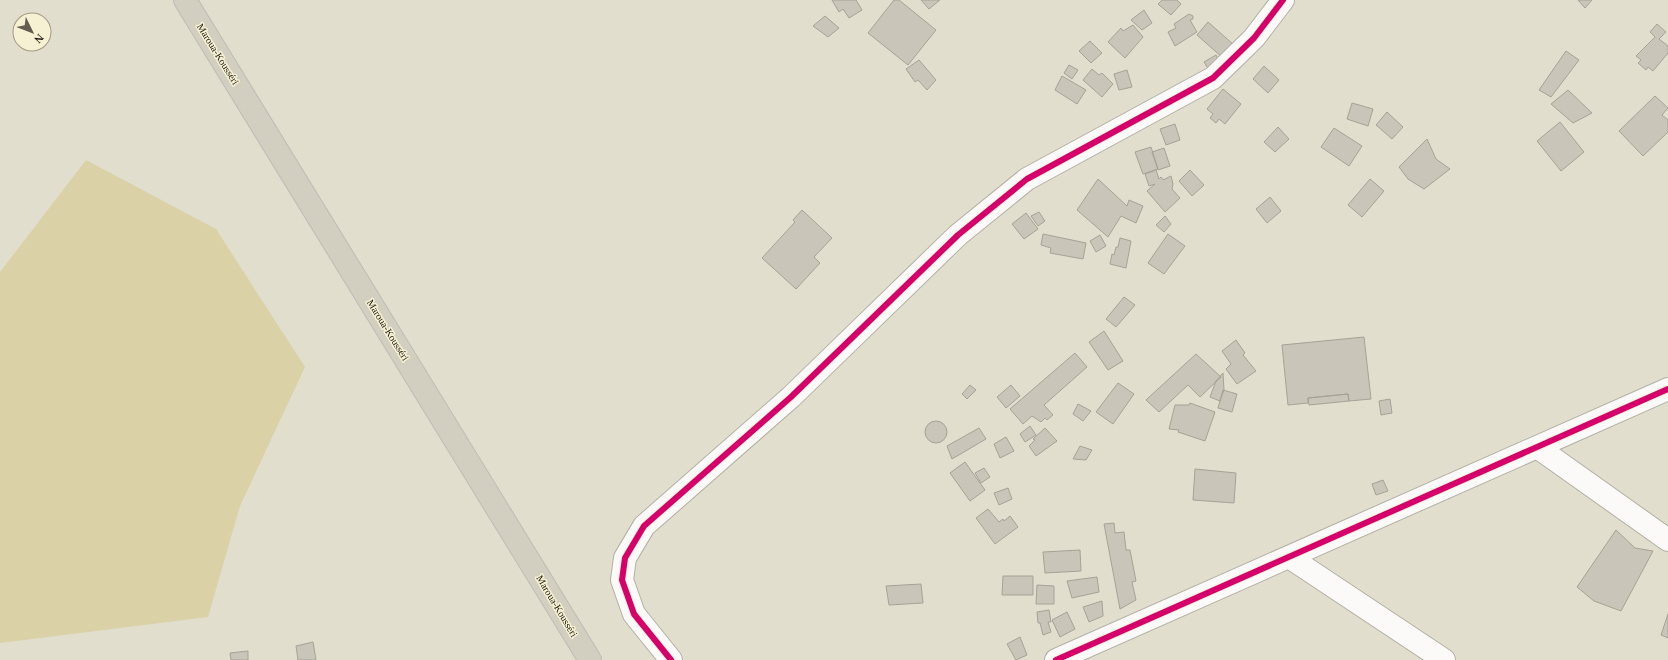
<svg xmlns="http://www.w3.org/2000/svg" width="1668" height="660" font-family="'Times New Roman',serif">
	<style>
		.green { fill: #dbd1a6 }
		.building { fill: #c9c6b9; stroke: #a5a296 }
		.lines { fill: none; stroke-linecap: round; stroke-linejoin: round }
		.minor-casing { stroke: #b3b0a3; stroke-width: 24 }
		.trunk-casing { stroke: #bebcb4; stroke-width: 24 }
		.minor { stroke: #fbfaf8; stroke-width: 22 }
		.trunk { stroke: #d2cfc0; stroke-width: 22 }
		.cycleway-casing { stroke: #f7f1d3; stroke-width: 8 }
		.cycleway { stroke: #d6006c; stroke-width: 6 }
		.labels { text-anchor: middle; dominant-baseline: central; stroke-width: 3; stroke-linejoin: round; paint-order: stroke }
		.street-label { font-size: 10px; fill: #1b180e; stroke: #f7f1d3 }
	</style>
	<rect width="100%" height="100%" fill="#e2dece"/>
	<path class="green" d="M86,160L216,229L305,367L240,506L208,617L0,643V272Z"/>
	<path class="building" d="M832,0H856L862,10L849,18L843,9L839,12Z
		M894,0H899L936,30L908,65L868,33Z
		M921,0H940L929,9Z
		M1162,0H1177L1181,4L1171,15L1158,4Z
		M1578,0H1592L1585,8Z
		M1144,10L1152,23L1142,30L1131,20Z
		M1189,14L1193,16V19L1190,20L1197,32L1175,46L1168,32L1176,28L1174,24Z
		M825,16L839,28L828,37L813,26Z
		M1208,22L1234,45L1223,58L1197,35Z
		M1657,24L1666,32L1659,39L1668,46V53L1653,71L1648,67L1646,70L1638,63L1641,60L1636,56L1655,37L1650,32Z
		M1133,25L1143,37L1125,58L1108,42L1121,28L1123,31Z
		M1090,41L1102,53L1091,63L1079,51Z
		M1566,51L1579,60L1551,97L1539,90Z
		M1216,55L1222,66L1211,73L1204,62Z
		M919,60L936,80L927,90L918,80L915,82L906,69Z
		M1069,65L1078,70L1072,79L1064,73Z
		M1264,66L1279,80L1268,93L1253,79Z
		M1092,69L1099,75L1102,73L1113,84L1102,97L1083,80Z
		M1127,70L1132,87L1119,90L1114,74Z
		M1062,76L1086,90L1077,104L1055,90Z
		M1223,89L1241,104L1225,124L1219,119L1216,123L1210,118L1213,114L1207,109Z
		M1568,90L1592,113L1573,123L1551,104Z
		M1655,96L1668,108L1662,115L1668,120V132L1643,156L1619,131Z
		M1352,103L1373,109L1368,126L1347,119Z
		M1387,112L1403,127L1392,139L1376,125Z
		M1560,122L1584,152L1561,171L1537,141Z
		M1175,124L1180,140L1166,145L1160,129Z
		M1278,127L1289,139L1275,152L1264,142Z
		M1334,128L1362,146L1349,166L1321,147Z
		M1427,139L1436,159L1450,169L1424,189L1408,179L1399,167Z
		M1151,147L1158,169L1143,174L1135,152Z
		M1164,148L1170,166L1158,170L1152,152Z
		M1156,170L1159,179L1161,177L1163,180L1171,176L1173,184L1172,189L1180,198L1165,212L1147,191L1155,184L1149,186L1145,174Z
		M1190,170L1204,185L1192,196L1179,181Z
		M1098,179L1127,206L1129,200L1143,206L1136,223L1121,216L1108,237L1077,210Z
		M1370,179L1384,191L1362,217L1348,205Z
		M1270,197L1281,211L1267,223L1256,209Z
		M802,210L832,238L814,257L820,263L796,289L762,258L795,222L793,220Z
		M1039,212L1045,221L1038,226L1031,216Z
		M1026,213L1038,229L1024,239L1012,224Z
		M1165,216L1171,224L1164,232L1156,225Z
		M1043,234L1086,243L1083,259L1050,253L1051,248L1041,245Z
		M1168,234L1185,246L1164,274L1148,263Z
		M1100,235L1106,246L1096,252L1090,241Z
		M1120,238L1131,241L1126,268L1110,264L1112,254L1114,255L1116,247H1118Z
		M1124,297L1135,305L1116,327L1106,319Z
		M1104,331L1123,361L1108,370L1089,342Z
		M1364,337L1371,399L1349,401L1348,394L1308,398V403L1288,405L1282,345Z
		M1236,340L1245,353L1243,355L1256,371L1237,384L1226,369L1231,364L1222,351Z
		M1075,353L1087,367L1044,405L1053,415L1047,420L1045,418L1041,422L1032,416L1023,424L1010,409Z
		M1196,354L1221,377L1200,397L1188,385L1159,412L1146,400Z
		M1223,373L1224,390L1220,401L1210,397L1216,381Z
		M1118,383L1134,394L1113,424L1096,412Z
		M970,385L976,390L967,399L962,394Z
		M1011,385L1020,396L1006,408L997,397Z
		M1223,390L1237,394L1232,412L1218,408Z
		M1348,394L1349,401L1309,405L1308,398Z
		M1390,399L1392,413L1381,415L1379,401Z
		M1190,403L1215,412L1205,441L1178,432L1179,430L1169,429L1175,405H1189Z
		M1078,404L1091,411L1083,421L1073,414Z
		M925 432a11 11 0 1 1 22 0a11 11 0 1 1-22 0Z
		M1030,426L1036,435L1025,442L1020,434Z
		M979,428L986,439L952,459L947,446Z
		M1045,428L1057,441L1036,456L1029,446L1035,440L1033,439Z
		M1006,437L1014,451L1000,458L994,444Z
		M1080,446L1092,450L1086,460L1073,459Z
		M965,462L985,490L970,501L950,473Z
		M984,468L990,477L981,483L975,473Z
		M1195,469L1236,473L1234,503L1193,500Z
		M1383,480L1388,491L1376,495L1372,484Z
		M1008,488L1012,499L999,505L994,493Z
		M988,509L999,522L1003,519L1004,521L1010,516L1018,527L995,544L976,518Z
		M1114,523L1115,533L1124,532L1126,550H1130L1136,581L1132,582L1136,600L1120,609L1104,524Z
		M1616,530L1635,548L1653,551L1621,611L1594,601L1577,587Z
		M1080,550L1081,571L1045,573L1043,552Z
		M1003,576H1033V595H1002Z
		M1097,577L1099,592L1072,598L1067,581Z
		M921,584L923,603L889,605L886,586Z
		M1037,585L1054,586V604H1036Z
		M1102,601L1103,616L1089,622L1083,607Z
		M1049,610L1051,622H1048L1051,632L1043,635L1040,623H1038L1037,612Z
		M1067,612L1075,629L1060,637L1052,620Z
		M1668,614V638L1661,635Z
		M1020,637L1027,655L1016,660L1007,644Z
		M313,642L316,660H298L296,646Z
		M248,651V660H231L230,653Z"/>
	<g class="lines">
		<g class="minor-casing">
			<path id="minor" d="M1537,447L1668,540
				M1289,557L1444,660
				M671,660L634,614L622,580L625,558L644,526L791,397L958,235L1027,179L1213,78L1254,38L1283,0
				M1056,660L1668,389"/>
		</g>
		<g class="trunk-casing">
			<path id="trunk" d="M185,0L590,660"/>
		</g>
		<use href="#minor" class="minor"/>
		<use href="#trunk" class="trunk"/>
		<g class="cycleway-casing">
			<path id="cycleway" d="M671,660L634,614L622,580L625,558L644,526L791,397L958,235L1027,179L1213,78L1254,38L1283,0
				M1056,660L1668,389"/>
		</g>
		<use href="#cycleway" class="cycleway"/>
	</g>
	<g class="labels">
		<g class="street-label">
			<text transform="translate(218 54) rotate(58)">Maroua-Kousséri</text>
			<text transform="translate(388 330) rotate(58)">Maroua-Kousséri</text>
			<text transform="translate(557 606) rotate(59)">Maroua-Kousséri</text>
		</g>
	</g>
	<g transform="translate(32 32) rotate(133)"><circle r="19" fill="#f7f1d3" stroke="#9f9a84"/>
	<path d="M0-3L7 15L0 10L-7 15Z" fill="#615d51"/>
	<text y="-6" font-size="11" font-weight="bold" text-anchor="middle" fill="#1b180e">N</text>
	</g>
</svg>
